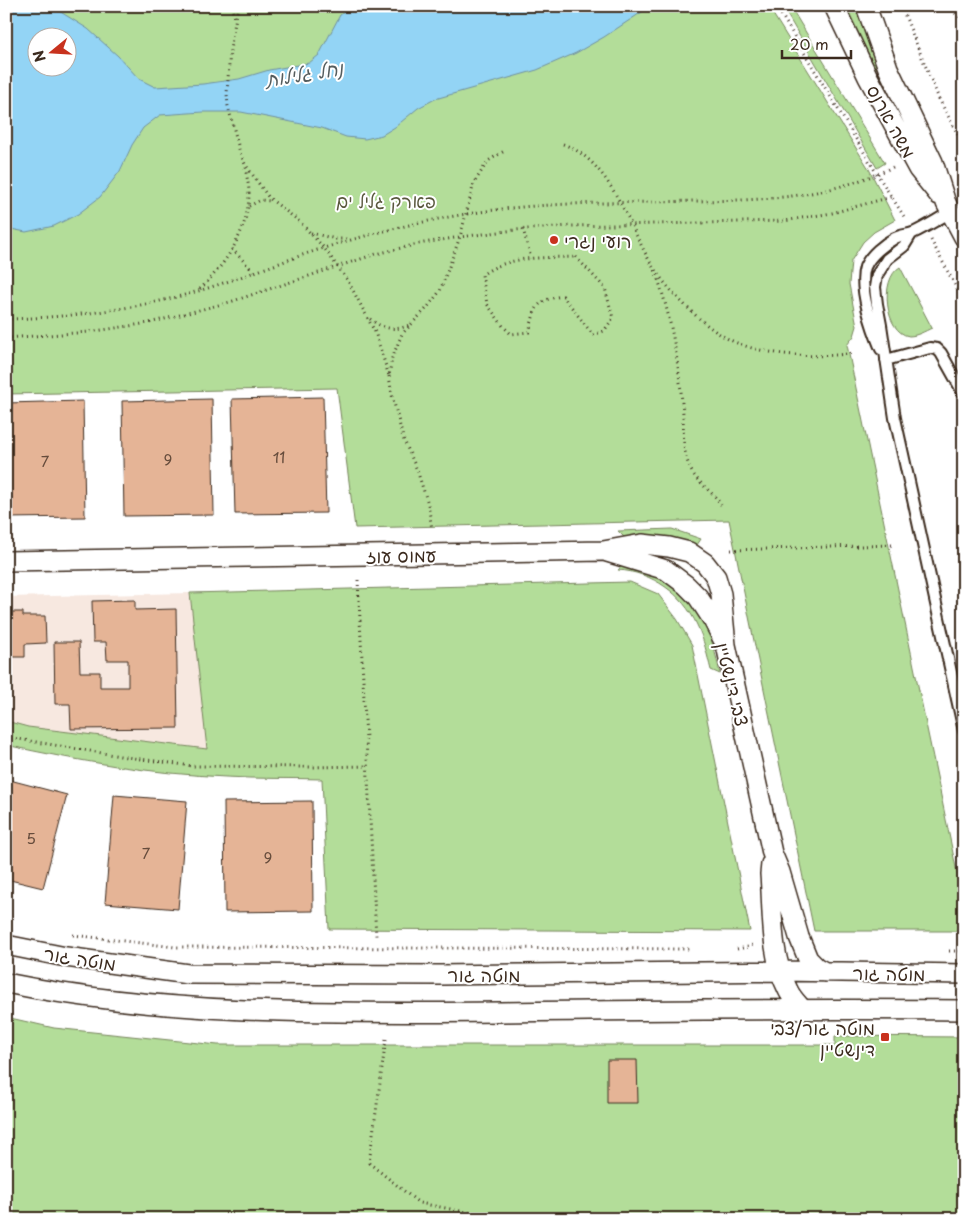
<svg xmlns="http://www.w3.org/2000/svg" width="970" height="1225" font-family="'Playpen Sans','Playpen Sans Hebrew',sans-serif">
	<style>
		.built { fill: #f7e8e0 }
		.green { fill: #b3dd99; stroke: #77845c; fill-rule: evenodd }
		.water { fill: #93d4f5; stroke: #70909f; fill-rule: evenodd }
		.building { fill: #e5b496; stroke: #3b2a1e }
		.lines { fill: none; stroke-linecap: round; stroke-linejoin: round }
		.service-casing { stroke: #3b2a1e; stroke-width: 14 }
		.minor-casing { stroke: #3b2a1e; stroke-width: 22 }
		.path { stroke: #3b2a1e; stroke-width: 3; stroke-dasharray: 1 4; stroke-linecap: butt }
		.service { stroke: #fff; stroke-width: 10 }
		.minor { stroke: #fff; stroke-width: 19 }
		.poi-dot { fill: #c8321e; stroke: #fff; stroke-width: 2 }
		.labels { text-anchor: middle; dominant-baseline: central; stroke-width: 4; stroke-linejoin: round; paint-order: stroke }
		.number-label { font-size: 15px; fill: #664c3c }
		.street-label { font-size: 18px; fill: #3b2a1e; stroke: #fff }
		.park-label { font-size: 18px; fill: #59573d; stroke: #fff }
		.poi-label { font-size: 18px; fill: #3b2a1e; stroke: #fff; text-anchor: start }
		.water-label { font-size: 19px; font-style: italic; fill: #555d5e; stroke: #fff }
	</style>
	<rect width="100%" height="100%" fill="#fff"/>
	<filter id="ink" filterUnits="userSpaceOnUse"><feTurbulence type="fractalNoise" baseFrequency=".02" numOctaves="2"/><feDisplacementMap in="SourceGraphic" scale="10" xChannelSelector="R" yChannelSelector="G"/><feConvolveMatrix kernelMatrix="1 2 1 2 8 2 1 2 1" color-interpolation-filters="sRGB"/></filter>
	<g filter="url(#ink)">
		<path class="built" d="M190,593L207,749L28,727L6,721V597Z"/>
		<path class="green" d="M6,6H768L869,169L895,220L874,232L863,242L851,261L849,284L857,326L854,336L847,345L964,906V931H814L729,520L355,528L337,388L6,394ZM38,38H68V68H38Z
			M782,6H790L885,163L877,168Z
			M844,6H856L877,64V68L874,69Z
			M900,267L932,328C925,331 917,336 909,336C885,333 879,279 900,267Z
			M672,529L701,539L697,545L674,538H625L618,531Z
			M624,564C634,567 648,568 657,573C699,597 711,630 720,674L711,670C707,655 704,639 697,625C683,594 652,572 618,570Z
			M630,582L658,594L677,619L692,645L750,931L329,929L322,779C290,778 258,779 226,777C152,774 78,761 6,745V721L28,727L207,749L190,593Z
			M6,1017L54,1028L218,1045H835V1036L964,1037V1219H6Z"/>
		<path class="water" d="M6,6H36L59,11L88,29L118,56L139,79L155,87L203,84L239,79L269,70L309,63L319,55L340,15L352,6H498L525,9L536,6H651L604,37L576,53L537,70L435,99L418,108L395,127L382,135L365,139L346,137L322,128L241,112H203L160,115L143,128L132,145L120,171L100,197L78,214L54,226L26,232L6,228ZM38,38H68V68H38Z"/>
		<path class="building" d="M323,397L326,513L235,514L232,399Z
			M212,399L214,515L124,516L122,401Z
			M83,401L85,517L6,518V403Z
			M135,600V610L176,609L178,728L71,729L70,704H55L54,642H79L80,672H100V687H128V660H107L106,642H93L92,601Z
			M6,612H23V616H45L46,643L25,644V657H6Z
			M6,779L67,795L43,888L6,879Z
			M114,795L187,801L178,909L105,903Z
			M312,801L313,911L225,912L224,802Z
			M607,1060H637L638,1103H607Z"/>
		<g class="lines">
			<g class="service-casing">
				<path id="service" d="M912,233L904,246L887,259L877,275L875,287L877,304L881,325L895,418L964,731
					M881,349C873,330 858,288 865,267C870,255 884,244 895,238C901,235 907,235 913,233C926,227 938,219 951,212
					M886,360L930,348L937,349L941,353L964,394"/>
			</g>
			<g class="minor-casing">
				<path id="minor" d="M834,6L868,77L918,169L939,195
					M866,6L888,68L933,162L946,203L964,237
					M607,552L666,570L686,585L698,597L713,620L726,645L772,853L780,872L799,937L808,959L816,967L825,972
					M6,561L603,551L642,544L669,547L689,552L705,563L716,577L721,594L726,645
					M771,864L770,874C773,912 770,955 788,990C791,997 797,1003 802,1009
					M6,945L66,957L188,974L440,975L781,971L964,974
					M6,983C168,1016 336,1013 501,1012C655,1010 809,1009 964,1010"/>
			</g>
			<path class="path" d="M232,6L234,20
				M238,6L230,50L227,94L228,106L240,153L245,164L269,198L300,222L324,248L348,281L375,332L389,376L392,358L402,334L427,308L440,291L460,237L474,183L488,161L506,150
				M776,6L877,174L905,218
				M901,6L939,99L964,146
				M948,6L964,22
				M563,144C611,161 629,227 653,267C668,290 699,322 723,336C755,356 817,359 853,353
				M249,206L261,200L271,201
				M523,229L531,258
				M311,233L336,239H349
				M931,240L964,302
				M232,249L254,272
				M576,257L605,288L613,318L604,331L593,335L563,296C535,300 536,307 529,332L511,334L503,326L487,304L482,275C508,255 545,258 576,257Z
				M655,270C670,313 678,357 682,402C685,425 680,448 691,470C698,484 713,491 721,505
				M200,289C226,264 249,230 249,193C249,184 246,174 245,166
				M6,319C57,318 110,312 160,301C216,289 269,265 324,248C385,229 447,215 511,208C571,202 632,203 693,201C766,200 824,199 893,167
				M370,319C383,329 396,332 411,324
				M6,338L89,332L149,323L230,302L376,254L418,244L460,237L515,230L569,226L784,221L832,213L891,197
				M389,376L392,395L403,438L417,470L428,504L432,529
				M731,550L893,545
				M358,580L376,937
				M6,737L126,757L192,766L311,767L367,766
				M73,935L175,947L691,949
				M737,949L748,947L755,944
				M949,951H964
				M386,1039L369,1163L419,1203L503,1219"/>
			<use href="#service" class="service"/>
			<use href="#minor" class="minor"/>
		</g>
	</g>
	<g class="poi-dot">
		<circle cx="554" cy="240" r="5"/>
		<rect x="880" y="1032" width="10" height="10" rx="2.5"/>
	</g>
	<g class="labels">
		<g class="number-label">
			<text x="279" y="456">11</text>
			<text x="168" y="458">9</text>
			<text x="45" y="460">7</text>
			<text x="31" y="837">5</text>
			<text x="146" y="852">7</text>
			<text x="268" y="856">9</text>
		</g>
		<g class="street-label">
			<text transform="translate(892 121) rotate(61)">משה ארנס</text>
			<text transform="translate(401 555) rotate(-1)">עמוס עוז</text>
			<text transform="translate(733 684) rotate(76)">צבי דינשטיין</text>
			<text transform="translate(80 958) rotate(9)">מוטה גור</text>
			<text transform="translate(889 973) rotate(1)">מוטה גור</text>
			<text x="484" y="974">מוטה גור</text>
		</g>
		<g class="park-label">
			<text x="386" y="200">פארק גליל ים</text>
		</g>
		<g class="poi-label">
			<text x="564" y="240">רועי נגרי</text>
			<text x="875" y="1027" text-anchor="end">מוטה גור/צבי<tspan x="875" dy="21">דינשטיין</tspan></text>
		</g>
		<g class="water-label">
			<text transform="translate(304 73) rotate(-9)">נחל גלילות</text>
		</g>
	</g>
	<rect width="970" height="1225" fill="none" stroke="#fff" stroke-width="25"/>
	<rect x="12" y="12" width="945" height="1200" fill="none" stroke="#3b2a1e" stroke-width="2" filter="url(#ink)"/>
	<g transform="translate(52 52) rotate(252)"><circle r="24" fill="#ffffff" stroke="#b1aaa5"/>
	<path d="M0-4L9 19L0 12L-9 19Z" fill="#c8321e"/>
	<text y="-8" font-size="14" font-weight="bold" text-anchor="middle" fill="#3b2a1e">N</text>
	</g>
	<path d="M782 50v8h69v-8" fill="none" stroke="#3b2a1e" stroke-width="2.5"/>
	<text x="790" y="50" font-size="15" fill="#3b2a1e" stroke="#ffffff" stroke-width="4" paint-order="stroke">20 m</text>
</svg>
